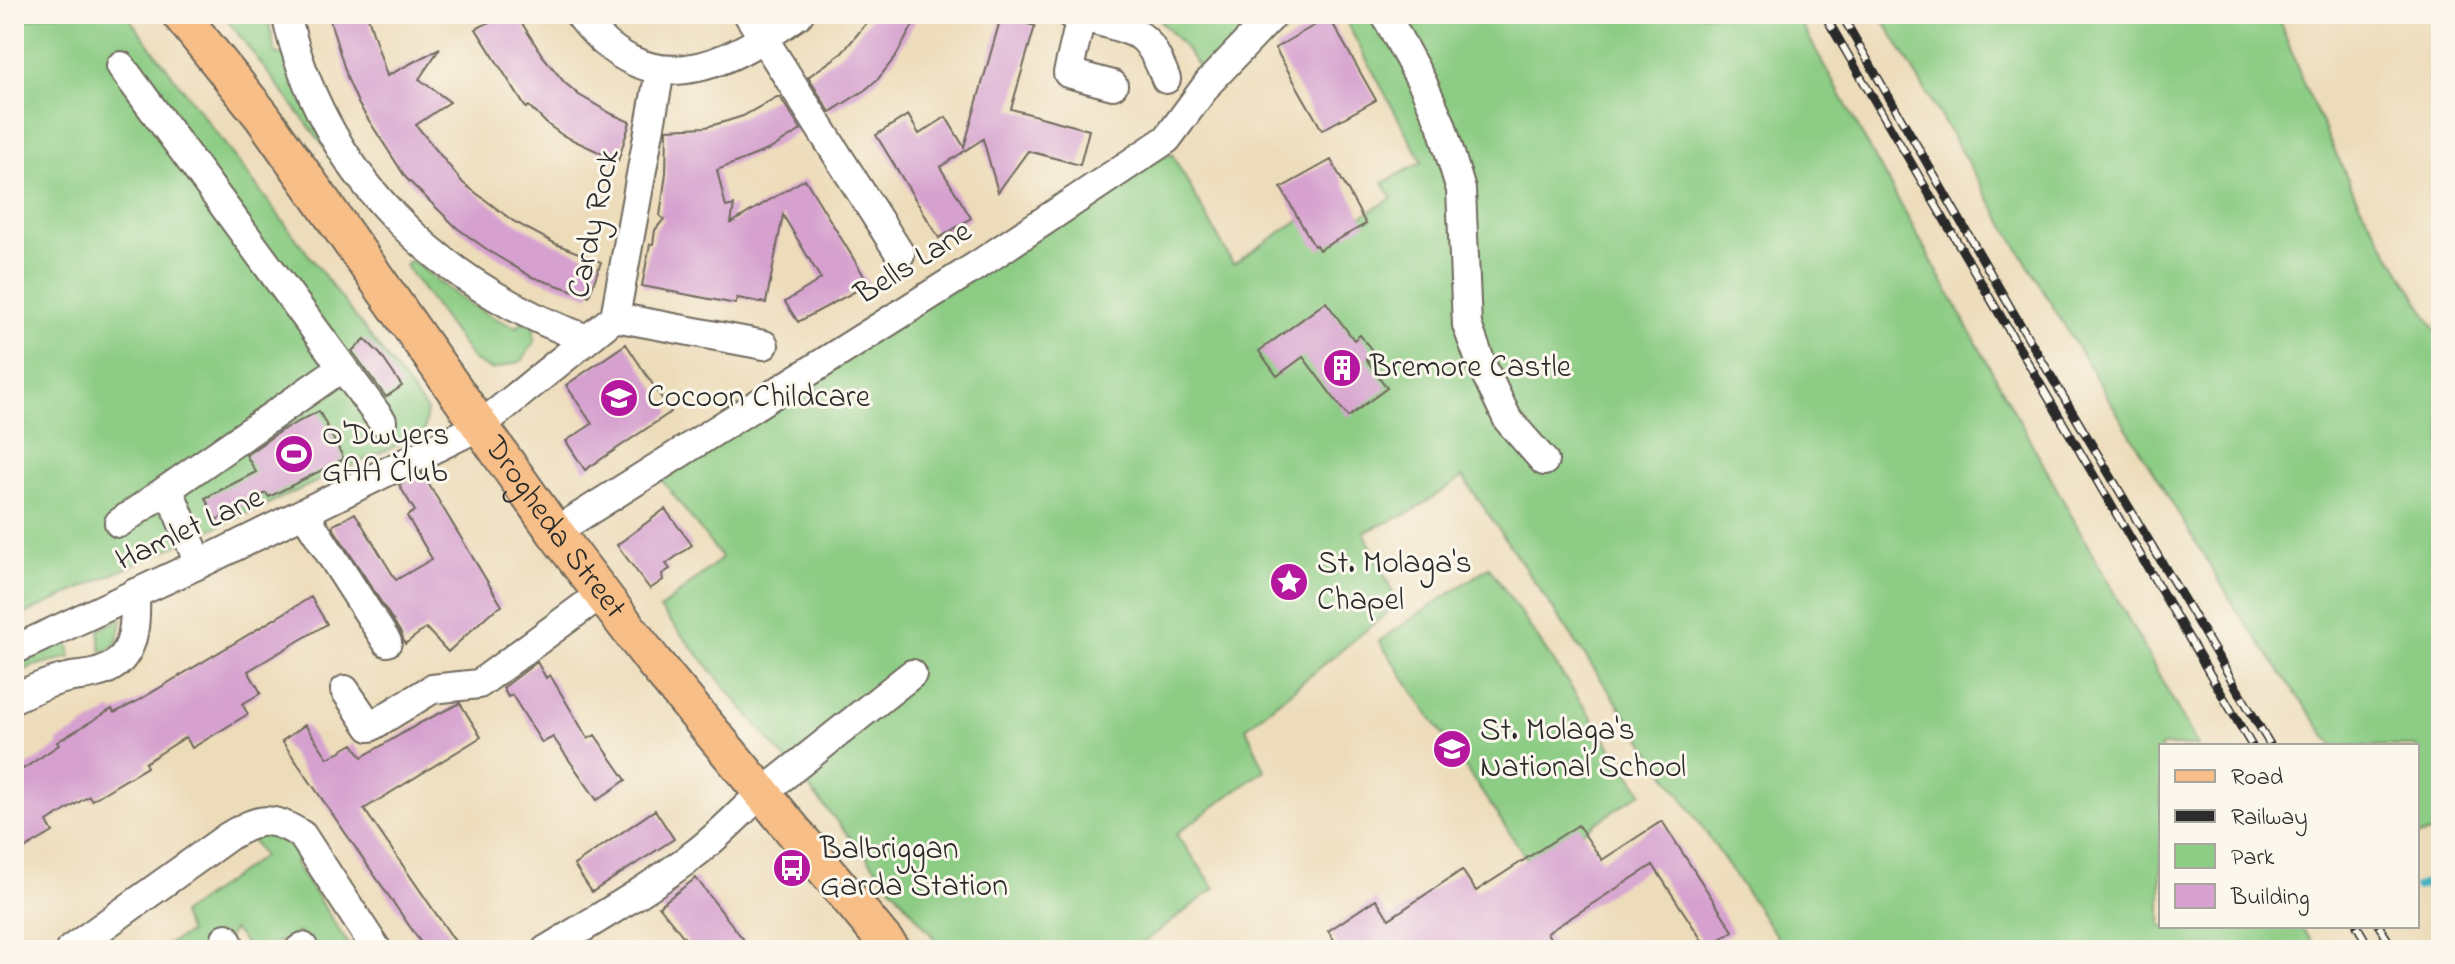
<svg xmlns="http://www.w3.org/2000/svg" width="2455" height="964" font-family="'Indie Flower',sans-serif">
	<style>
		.green { fill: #8ccc84; stroke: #5c7c58; stroke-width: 2 }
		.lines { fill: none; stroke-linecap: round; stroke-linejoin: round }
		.stream { stroke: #45b2c2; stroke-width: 8 }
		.building { fill: #d6a1cf }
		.minor-casing { stroke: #6f695d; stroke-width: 32 }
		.major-casing { stroke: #6f695d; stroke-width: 40 }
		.minor { stroke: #fff; stroke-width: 28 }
		.major { stroke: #f7be87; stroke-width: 36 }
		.rail-casing { stroke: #2b2b2b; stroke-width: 9 }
		.rail { stroke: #fbf7ec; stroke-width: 6; stroke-dasharray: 18; stroke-linecap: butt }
		.labels { text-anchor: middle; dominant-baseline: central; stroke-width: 6; stroke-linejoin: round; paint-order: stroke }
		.street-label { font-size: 32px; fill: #2b2b2b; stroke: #fbf7ec }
		.poi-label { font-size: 32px; fill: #2b2b2b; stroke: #fbf7ec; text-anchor: start }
	</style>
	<rect width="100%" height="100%" fill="#fbf7ec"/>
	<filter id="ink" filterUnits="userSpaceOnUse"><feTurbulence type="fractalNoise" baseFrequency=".0125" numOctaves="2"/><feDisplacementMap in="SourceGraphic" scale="16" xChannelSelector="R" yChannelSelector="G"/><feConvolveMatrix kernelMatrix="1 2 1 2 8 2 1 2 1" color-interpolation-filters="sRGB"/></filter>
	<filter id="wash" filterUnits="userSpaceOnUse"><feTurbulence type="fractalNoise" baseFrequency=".006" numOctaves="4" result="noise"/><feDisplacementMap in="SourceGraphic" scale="32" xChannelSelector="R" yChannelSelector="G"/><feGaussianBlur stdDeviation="1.8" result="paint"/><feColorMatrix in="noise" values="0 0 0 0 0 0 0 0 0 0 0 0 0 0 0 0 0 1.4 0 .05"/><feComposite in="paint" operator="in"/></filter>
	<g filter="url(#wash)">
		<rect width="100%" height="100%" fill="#eddcba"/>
		<path class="green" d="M50,14H126L427,411L424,433L14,619V23Z
			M223,14H267L276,55L289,52L337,163Z
			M1154,14H1274L1209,82L1186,49Z
			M1342,14H1796L2198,746H2161V926H2300L2319,950H1786L1463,477L1411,512L1364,532L1398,604L1246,728L1265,770L1176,834L1215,888L1134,950H944L660,609L722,558L658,475L1124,174L1172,154L1233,264L1304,217L1319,242L1392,198L1383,183L1422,162Z
			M1880,14H2277L2304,85L2359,203L2441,339V831L2417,836V746H2333L2240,615L2041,287Z
			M411,260C444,285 478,316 518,327L522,321L533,324L535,341L522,361L492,370L474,361L405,265Z
			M1489,567L1642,792L1532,866L1379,641Z
			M123,618L116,644L108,651L101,650L99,630Z
			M68,640L71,657L33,666L14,675V666Z
			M262,831L289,840L303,857L295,863L352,950H310L299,932L264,949L249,948L233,929L222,950H166L164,946L189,933L181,914L263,856L251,838Z"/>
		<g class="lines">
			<path class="stream" d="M2417,887L2441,877"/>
		</g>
		<g id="blocks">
			<path class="building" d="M328,14H367L387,76L440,48L419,79L450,102L416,125L463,183L513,221L556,244L601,262L589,296L532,277L492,253L457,228L406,178L359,105L348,80Z
				M504,14H516L542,55L564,82L579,95L612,114L630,122L618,161L562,135L546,123L529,106L526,108L476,29Z
				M874,14H919L896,56L878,79L865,90L830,112L808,77L842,53Z
				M1001,17L1035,26L1011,109L1089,130L1080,165L1028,151L998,192L983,139L940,167L971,218L939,238L876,135L908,115L919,134L946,117L964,147Z
				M1329,17L1376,100L1322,130L1275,48Z
				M777,97H780L801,130L770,149L717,170L726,207L734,205L731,223L805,179L869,284L798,322L785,302L821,279L783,215L766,303L737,298L736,304L642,286L650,244H653L655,230L664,219L660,216L666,173L667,129L706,127L724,122L743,116Z
				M1331,160L1366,224L1319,250L1316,245L1314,246L1281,188Z
				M1326,302L1354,340L1360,335L1374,353L1366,359L1387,388L1348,417L1303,357L1277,376L1259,351Z
				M365,339L380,354L402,386L386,397L352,351Z
				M626,344L671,412L585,470L566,441L592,424L566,385Z
				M319,411L344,459L269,497L266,493L217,520L205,498L256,472L246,455L282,430Z
				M422,473L502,606L490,613L448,652L426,628L405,644L401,633L332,526L355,513L396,580L432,559L407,516L415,511L399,485Z
				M665,509L692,545L666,564L670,569L662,574L663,580L650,589L617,545Z
				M311,597L327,624L248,671L261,693L242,704L248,714L192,748L186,737L145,763L147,767L92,800L89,796L47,822L53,832L14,855V775L59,745L57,742L112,709L114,713L134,703Z
				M537,662L546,678L550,675L588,739L595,735L626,780L597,800L553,737L542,743L512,695L508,697L503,688Z
				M460,703L481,737L364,809L461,950H426L282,741L305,725L328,758L353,744L362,757L422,722Z
				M655,810L674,839L592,892L574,865Z
				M1662,821L1733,931L1707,948L1653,865L1547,933L1558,950H1341L1328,931L1376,899L1389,919L1462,870L1476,891L1578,825L1602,860Z
				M696,878L739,934L752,950H694L659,906Z"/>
		</g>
	</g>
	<g filter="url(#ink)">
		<use href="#blocks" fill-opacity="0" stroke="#6f695d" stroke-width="2"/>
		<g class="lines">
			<g class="minor-casing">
				<path id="minor" d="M286,14C322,173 436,284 587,339
					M579,14C647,105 722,70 799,14
					M748,14L900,254
					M1070,14C1088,19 1131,27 1144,39C1154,49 1161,66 1166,79
					M1385,14L1423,84L1441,124L1461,190L1467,325L1482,366L1508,420L1544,461
					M1081,17L1068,73L1113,85
					M121,66L382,421
					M615,317L764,345
					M169,490L199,564
					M304,513L387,642
					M119,523L341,368
					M555,532L981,263L1167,139L1209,82L1274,14
					M14,650L199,564L480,426L615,317L660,71
					M345,690L370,727L432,689L479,684L602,593
					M14,698C31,690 49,682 67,678C76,676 84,676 93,674C135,665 136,629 135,593
					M226,938L232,950
					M70,950L229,836C260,818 270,815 302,835L377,950
					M299,950L303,947
					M546,950C595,920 646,891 692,856C718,837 738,814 761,794L912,674"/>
			</g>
			<g class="major-casing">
				<g id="major">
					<path id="s1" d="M180,14L262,116L555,532L653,661L892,950"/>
				</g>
			</g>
			<use href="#minor" class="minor"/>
			<use href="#major" class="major"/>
			<g class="rail-casing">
				<path id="rail" d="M1824,14L2252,746
					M1841,14L2013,312L2271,746
					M2357,926L2371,950
					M2379,926L2394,950"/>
			</g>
			<use href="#rail" class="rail"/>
		</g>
	</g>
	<defs>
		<g id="building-disc" transform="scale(2)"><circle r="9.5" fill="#b5179e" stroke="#fbf7ec"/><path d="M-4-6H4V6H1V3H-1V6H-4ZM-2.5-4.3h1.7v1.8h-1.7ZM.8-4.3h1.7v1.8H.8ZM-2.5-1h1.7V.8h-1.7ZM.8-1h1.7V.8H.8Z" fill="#fff"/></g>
		<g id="school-disc" transform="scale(2)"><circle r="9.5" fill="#b5179e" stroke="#fbf7ec"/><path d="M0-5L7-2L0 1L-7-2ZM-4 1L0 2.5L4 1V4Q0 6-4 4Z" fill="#fff"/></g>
		<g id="stadium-disc" transform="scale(2)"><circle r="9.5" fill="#b5179e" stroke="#fbf7ec"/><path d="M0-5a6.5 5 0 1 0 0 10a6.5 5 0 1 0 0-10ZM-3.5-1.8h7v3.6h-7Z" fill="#fff"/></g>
		<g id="sight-disc" transform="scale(2)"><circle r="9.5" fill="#b5179e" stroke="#fbf7ec"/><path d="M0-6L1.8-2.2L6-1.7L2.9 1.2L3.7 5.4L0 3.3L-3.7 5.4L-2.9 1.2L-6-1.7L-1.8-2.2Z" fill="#fff"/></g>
		<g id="bus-disc" transform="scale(2)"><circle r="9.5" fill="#b5179e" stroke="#fbf7ec"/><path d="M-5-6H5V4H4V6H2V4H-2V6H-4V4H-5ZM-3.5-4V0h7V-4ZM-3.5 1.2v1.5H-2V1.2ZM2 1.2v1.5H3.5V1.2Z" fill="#fff"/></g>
	</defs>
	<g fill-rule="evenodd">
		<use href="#building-disc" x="1342" y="368"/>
		<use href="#school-disc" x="619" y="398"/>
		<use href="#stadium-disc" x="294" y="454"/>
		<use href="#sight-disc" x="1289" y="582"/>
		<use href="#school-disc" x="1452" y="749"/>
		<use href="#bus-disc" x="792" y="868"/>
	</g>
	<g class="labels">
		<g class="street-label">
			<text transform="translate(595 224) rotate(-78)">Cardy Rock</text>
			<text transform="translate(914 264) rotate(-32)">Bells Lane</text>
			<text stroke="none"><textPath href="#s1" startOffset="636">Drogheda Street</textPath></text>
			<text transform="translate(190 530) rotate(-25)">Hamlet Lane</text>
		</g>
		<g class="poi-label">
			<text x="1370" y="368">Bremore Castle</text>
			<text x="647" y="398">Cocoon Childcare</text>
			<text x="322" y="436">O'Dwyers<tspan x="322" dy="37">GAA Club</tspan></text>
			<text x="1317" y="564">St. Molaga's<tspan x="1317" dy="37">Chapel</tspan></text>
			<text x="1480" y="731">St. Molaga's<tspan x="1480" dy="37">National School</tspan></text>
			<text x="820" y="850">Balbriggan<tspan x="820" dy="37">Garda Station</tspan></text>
		</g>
	</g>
	<rect width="2455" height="964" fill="none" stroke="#fbf7ec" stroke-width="48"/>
	<rect x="2159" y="744" width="260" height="184" fill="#fbf7ec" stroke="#a8a59f" stroke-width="2"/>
	<rect x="2175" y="770" width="40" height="12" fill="#f7be87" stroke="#a8a59f" stroke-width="2"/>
	<text x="2231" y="784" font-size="24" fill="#2b2b2b">Road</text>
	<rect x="2175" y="810" width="40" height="12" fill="#2b2b2b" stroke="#a8a59f" stroke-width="2"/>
	<text x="2231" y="824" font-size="24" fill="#2b2b2b">Railway</text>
	<rect x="2175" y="844" width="40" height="24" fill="#8ccc84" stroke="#a8a59f" stroke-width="2"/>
	<text x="2231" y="864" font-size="24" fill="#2b2b2b">Park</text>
	<rect x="2175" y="884" width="40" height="24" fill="#d6a1cf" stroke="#a8a59f" stroke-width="2"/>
	<text x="2231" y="904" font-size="24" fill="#2b2b2b">Building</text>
</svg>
